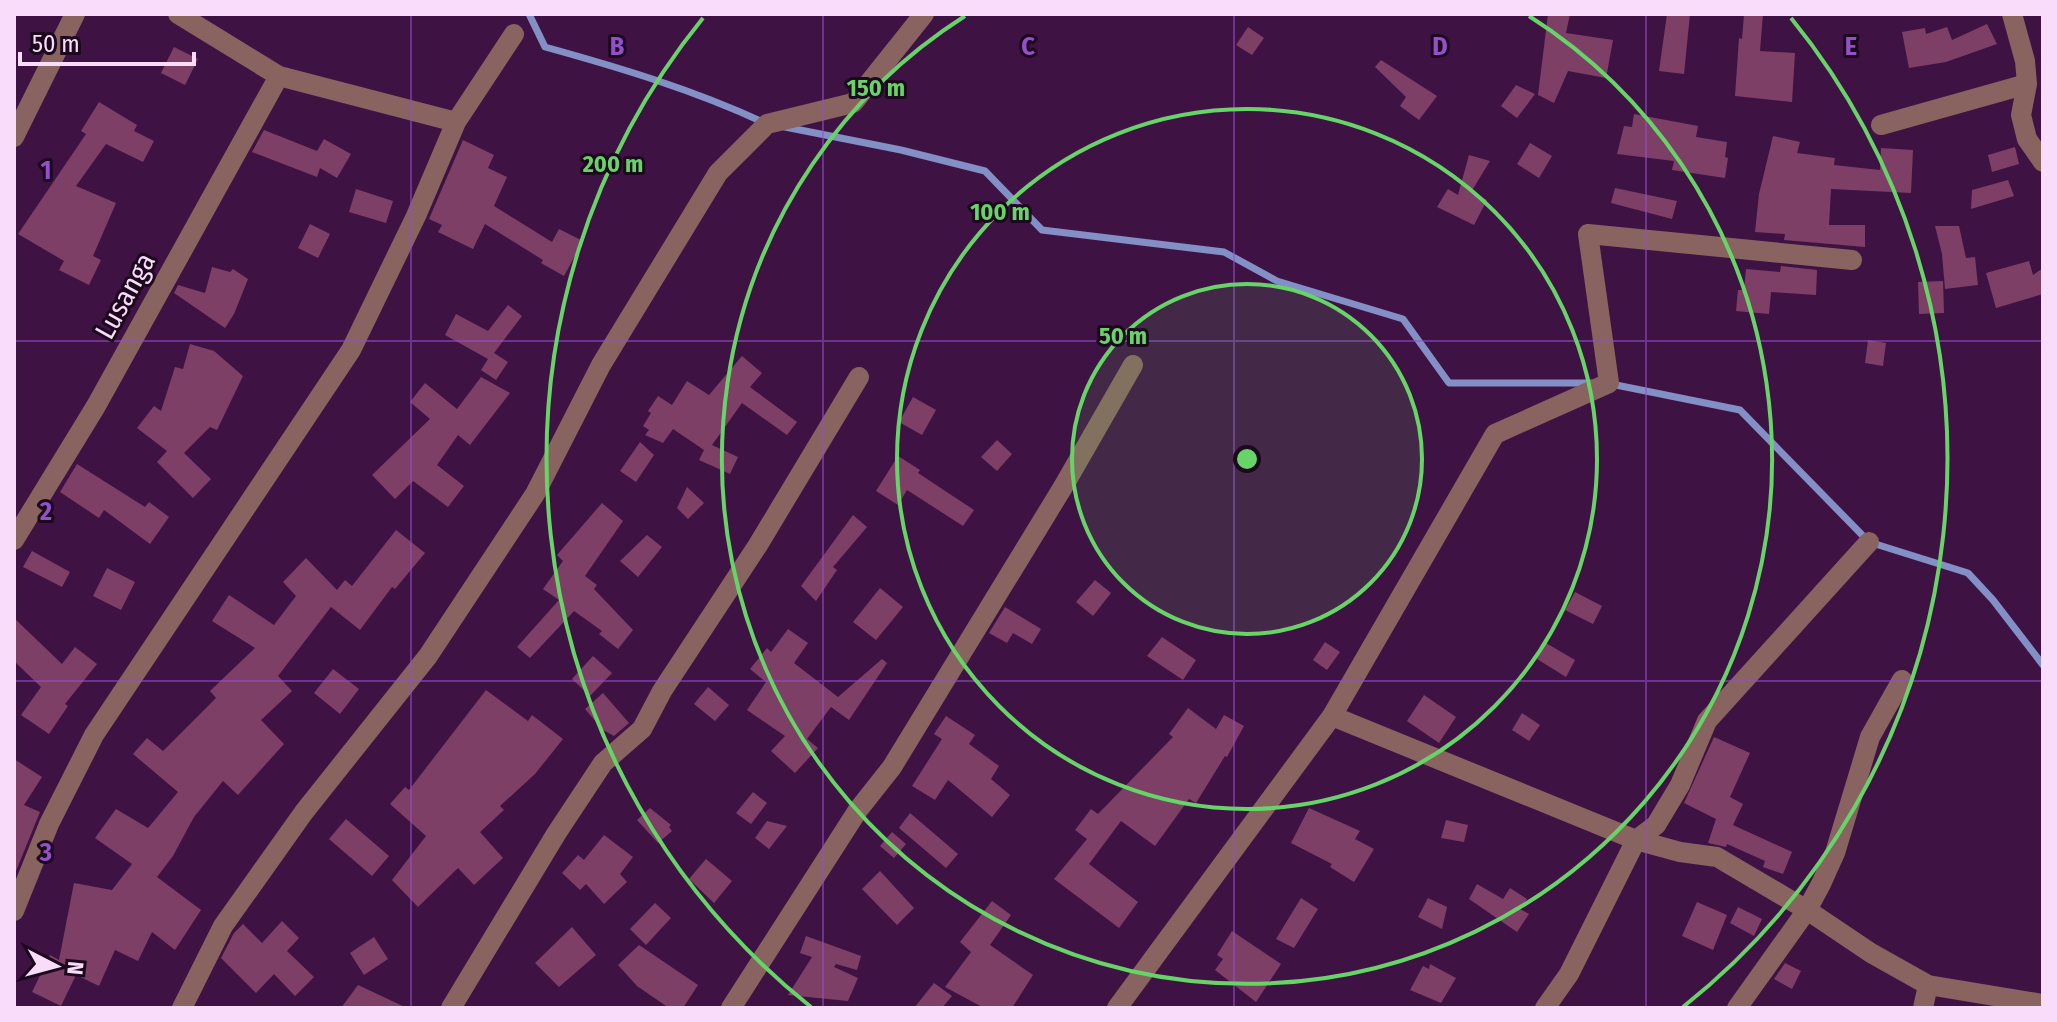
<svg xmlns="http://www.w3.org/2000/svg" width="2057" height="1022" font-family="'Fira Sans Condensed',sans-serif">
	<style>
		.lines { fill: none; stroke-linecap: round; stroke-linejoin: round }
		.stream { stroke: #8290c6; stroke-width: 7 }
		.building { fill: #7e3f66 }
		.minor { stroke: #886360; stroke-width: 20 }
		.grid { fill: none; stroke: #944fcb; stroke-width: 2; stroke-opacity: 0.55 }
		.ring { fill: none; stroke: #66d466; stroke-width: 4 }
		.labels { text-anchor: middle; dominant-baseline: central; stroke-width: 6; stroke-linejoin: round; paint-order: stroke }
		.street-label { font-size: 28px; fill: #f8dcfa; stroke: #1c091e }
		.grid-label { font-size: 26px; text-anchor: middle; font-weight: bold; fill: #944fcb; stroke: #1c091e; stroke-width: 6; stroke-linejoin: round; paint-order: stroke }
		.centre { fill: #66d466; stroke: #1c091e; stroke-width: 4 }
		.ring-label { font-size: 24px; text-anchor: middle; font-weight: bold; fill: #66d466; stroke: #1c091e; stroke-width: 6; stroke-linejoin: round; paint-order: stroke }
	</style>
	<rect width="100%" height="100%" fill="#3f1244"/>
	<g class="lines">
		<path class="stream" d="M529,14L545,47C621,68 694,90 765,123
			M785,127L901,150L985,171L1042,230L1224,252L1277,281L1403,319L1449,383H1591
			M1611,384L1740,410L1869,542L1968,573L1993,600L2043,665"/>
	</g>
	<path class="building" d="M1548,14H1570L1566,33L1613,40L1606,78L1568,71L1554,103L1538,95Z
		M1667,14H1690L1684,74L1659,71Z
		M1744,14H1763L1760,51L1795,53L1792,102L1735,96L1739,38L1742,39Z
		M1987,24L1997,44L1946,62L1909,68L1902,32L1925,28L1926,34L1947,27L1952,40Z
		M1248,27L1264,38L1252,55L1236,45Z
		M174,47L198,59L185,85L161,73Z
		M1381,60L1437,96L1419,120L1400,106L1406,97L1375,67Z
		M1516,85L1535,94L1517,118L1501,106Z
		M99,102L137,125L134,131L154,141L143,162L106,144L76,186L116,203L93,256L101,260L89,285L59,270L64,261L18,234L86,134L81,131Z
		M1634,114L1698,126L1696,137L1727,142L1725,157L1728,158L1725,178L1672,170L1674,161L1617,154L1624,126L1632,127Z
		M264,130L317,151L324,139L351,154L337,178L320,168L317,177L252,152Z
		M1773,136L1800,142L1797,153L1835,158L1834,165L1880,170L1881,148L1913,150L1911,193L1831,189L1829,225H1865V247L1784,240L1785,234L1755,232L1759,194Z
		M463,140L494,155L488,168L507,177L494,206L552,242L559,229L583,241L564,276L541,263L543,260L485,224L473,249L438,232L442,225L429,219Z
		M1530,143L1552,156L1539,178L1517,164Z
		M2015,147L2019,164L1992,172L1988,155Z
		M1469,155L1490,161L1471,192L1487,200L1474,225L1437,207L1448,189L1458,195Z
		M2008,180L2014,196L1971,209L1972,190Z
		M1615,188L1677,201L1672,219L1611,203Z
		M356,189L393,201L386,223L349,212Z
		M310,224L330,234L318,258L298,248Z
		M1935,226H1959L1966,258L1975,257L1978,285L1945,289L1942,254Z
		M2029,261L2033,275L2043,268V294L1996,308L1986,273Z
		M1781,266L1817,270L1816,295L1771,292L1769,314L1736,311L1738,290H1744L1746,269L1780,272Z
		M212,267L230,272L233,269L248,279L234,314L225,328L174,293L178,285L205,293Z
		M1943,281L1944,313L1919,314L1918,282Z
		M508,305L522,316L494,353L508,362L496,380L481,370L488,359L445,335L456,314L488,331Z
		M1868,340L1886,343L1883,366L1865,363Z
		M190,344L214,351L243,376L217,430L210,427L184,453L211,479L193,498L157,462L167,451L137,428L154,406L161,411L175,367L183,369Z
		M742,356L762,373L750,387L797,422L787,435L742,403L712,445L738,457L730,474L699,460L704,450L673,429L663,443L645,435L649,430L643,426L651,413L648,411L658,396L672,405L687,381L709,395Z
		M481,377L510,393L470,445L458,435L437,465L464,486L448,507L413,481L395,499L372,475L430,419L410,402L425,383L457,409Z
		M913,397L936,410L922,435L899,422Z
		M997,440L1012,454L997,471L981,457Z
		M640,442L654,455L636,482L620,471Z
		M898,456L920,470L918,473L974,510L963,526L907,490L898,505L876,491Z
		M77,464L145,507L149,502L169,517L150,544L104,510L99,518L60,492Z
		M687,487L704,503L688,519L677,508Z
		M602,503L623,521L585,576L597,585L594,589L633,630L618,649L599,634L602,631L574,611L530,658L517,647L559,600L543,589L563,561L557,555Z
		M853,515L867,527L833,567L837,570L816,601L801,586Z
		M396,530L425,553L395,589L392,587L360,630L331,607L278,676L292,691L261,720L284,744L238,795L223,781L194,817L173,856L157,877L201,910L175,950L152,932L138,961L115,950L99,986L76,975L61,1006L32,992L50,955L59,960L74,883L112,890L132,864L95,838L116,809L148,828L178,792L133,754L147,738L163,751L216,698L210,691L255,648L212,621L229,595L274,625L296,596L283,582L306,558L337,590L345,580L352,586Z
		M647,535L662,547L638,577L620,561Z
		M32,551L70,572L62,587L23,567Z
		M107,568L135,582L121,610L93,596Z
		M1095,580L1111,593L1093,616L1076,602Z
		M880,588L903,607L876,640L853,622Z
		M1575,592L1602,606L1593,624L1565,610Z
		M1005,607L1041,629L1032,644L1013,633L1007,643L989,633Z
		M14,618L62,664L75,647L97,664L65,704L68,706L49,734L21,715L41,687L14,661Z
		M788,629L808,643L794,663L838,697L882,659L887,663L849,720L831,707L807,739L818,748L795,773L771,751L785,736L747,710L766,682L750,669L767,648L771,652Z
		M1162,637L1196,660L1183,680L1147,656Z
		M1325,642L1340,652L1327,670L1313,660Z
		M1546,643L1575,660L1566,677L1537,659Z
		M593,656L612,673L590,696L572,679Z
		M333,669L359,689L340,714L314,693Z
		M708,687L729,705L715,721L694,704Z
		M486,690L528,721L532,715L563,739L535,774L500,806L504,810L480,832L503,858L474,885L458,868L418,907L392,880L426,836L390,804L405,787L409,790Z
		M603,693L629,723L614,736L603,730L585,709Z
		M1424,695L1456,717L1439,743L1407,721Z
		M1188,708L1216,729L1224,715L1244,726L1227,757L1225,756L1196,803L1189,799L1155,846L1121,821L1089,864L1138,902L1119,928L1054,879L1087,839L1075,830L1091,809L1098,814L1173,737L1169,734Z
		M1522,713L1540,725L1529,741L1512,730Z
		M946,716L975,735L969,744L999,766L991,779L1010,795L992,817L948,780L935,800L912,786L942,739L934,734Z
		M1714,737L1750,753L1730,797L1743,804L1733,825L1792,852L1783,874L1763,867L1765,861L1727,844L1726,847L1708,843L1716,819L1684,803Z
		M14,759L42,777L24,805L40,812L14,876Z
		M753,792L767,803L751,824L736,813Z
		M650,808L671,825L669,827L672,831L658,843L637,820Z
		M1309,808L1360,831L1355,839L1374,849L1354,882L1330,867L1332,864L1291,843Z
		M910,813L958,854L946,868L899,828Z
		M346,819L389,856L372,876L329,839Z
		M1446,820L1468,825L1464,842L1441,838Z
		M767,821L787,826L769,849L755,838Z
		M892,832L906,844L894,858L880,846Z
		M604,835L633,857L620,874L627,882L604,904L586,884L580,890L562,873L578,855L584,860Z
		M706,859L732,881L714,903L689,879Z
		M880,871L914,908L897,925L862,889Z
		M1477,884L1503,899L1510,888L1527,899L1520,909L1529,914L1517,932L1469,899Z
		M1301,898L1318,909L1294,948L1276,939Z
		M1428,898L1447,907L1442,929L1418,917Z
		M992,901L1011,915L990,945L1033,975L1012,1008H984L945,987L971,952L960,942Z
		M1697,902L1727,915L1713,950L1682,936Z
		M655,903L671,918L646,945L630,929Z
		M1738,907L1762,919L1754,936L1730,923Z
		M282,921L299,938L287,951L314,977L295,996L274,974L256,993L221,958L234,933L243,924L262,943Z
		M572,927L596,955L559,987L535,963Z
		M1232,931L1281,964L1256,1002L1215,970L1223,959L1217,955Z
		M806,936L861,956L857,970L836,964L834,967L858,978L848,1001L788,995L812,957L800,953Z
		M374,937L388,959L364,975L350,953Z
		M639,945L698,985L683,1008H669L637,986L618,965Z
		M1785,963L1801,971L1792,989L1774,979Z
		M1430,964L1456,978L1441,1003L1410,990L1423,966L1429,969Z
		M934,983L952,996L942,1008H914Z
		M358,985L407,1008H341Z"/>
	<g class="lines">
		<path class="minor" d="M178,14L279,76L456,122
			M2012,14L2025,61L2027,84L2021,115L2027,139L2043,162
			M1881,125L2027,84
			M14,137L75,14
			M14,540L96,406L279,76
			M1332,716L1636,840L1680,852L1717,857L1807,910L1871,953L1928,985L2043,1004
			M14,911L49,824L94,735L351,350L416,216L456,122L514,34
			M182,1008L223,926L304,812L428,656L535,494L601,365L718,173L767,124L853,103L924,14
			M451,1008L556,834L603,763L642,729L662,691L758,545L859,377
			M731,1008L858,810L892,767L1063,487L1133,365
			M1117,1008L1332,716L1495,434L1609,383L1588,234L1852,260
			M1545,1008L1569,974L1636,840L1656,825L1680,785L1707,721L1869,542
			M1737,1008L1807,910L1821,884L1835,853L1870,737L1902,680
			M1923,1008L1928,985"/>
	</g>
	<path class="grid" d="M411,14V1008M823,14V1008M1234,14V1008M1646,14V1008M14,341H2043M14,681H2043"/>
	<circle cx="1247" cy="459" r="175" fill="#66d466" fill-opacity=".12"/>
	<g class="ring">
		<circle cx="1247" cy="459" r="175"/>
		<circle cx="1247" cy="459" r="350"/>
		<path d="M1529 16A525 525 0 1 1 965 16"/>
		<path d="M811 1007A700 700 0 0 1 703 18M1791 18A700 700 0 0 1 1683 1007"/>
	</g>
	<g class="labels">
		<g class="street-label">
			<text transform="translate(125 296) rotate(-61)">Lusanga</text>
		</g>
	</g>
	<g class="grid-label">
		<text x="617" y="55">B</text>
		<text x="1028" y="55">C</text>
		<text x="1440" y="55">D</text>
		<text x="1851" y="55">E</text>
		<text x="46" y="179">1</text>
		<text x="46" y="520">2</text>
		<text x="46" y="861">3</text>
	</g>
	<circle cx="1247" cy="459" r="12" class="centre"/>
	<g class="ring-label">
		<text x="876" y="96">150 m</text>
		<text x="613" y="172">200 m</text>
		<text x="1000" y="220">100 m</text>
		<text x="1123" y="344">50 m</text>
	</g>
	<rect width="2057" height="1022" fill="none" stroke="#f8dcfa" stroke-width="32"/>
	<g transform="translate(56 966) rotate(96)" stroke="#1c091e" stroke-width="6" paint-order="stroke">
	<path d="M0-6L14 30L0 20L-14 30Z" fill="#f8dcfa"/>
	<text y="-12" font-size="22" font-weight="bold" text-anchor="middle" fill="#f8dcfa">N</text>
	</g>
	<path d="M20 52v12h174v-12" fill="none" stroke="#f8dcfa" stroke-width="4"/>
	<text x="32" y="52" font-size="24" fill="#f8dcfa" stroke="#1c091e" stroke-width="6" paint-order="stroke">50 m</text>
</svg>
